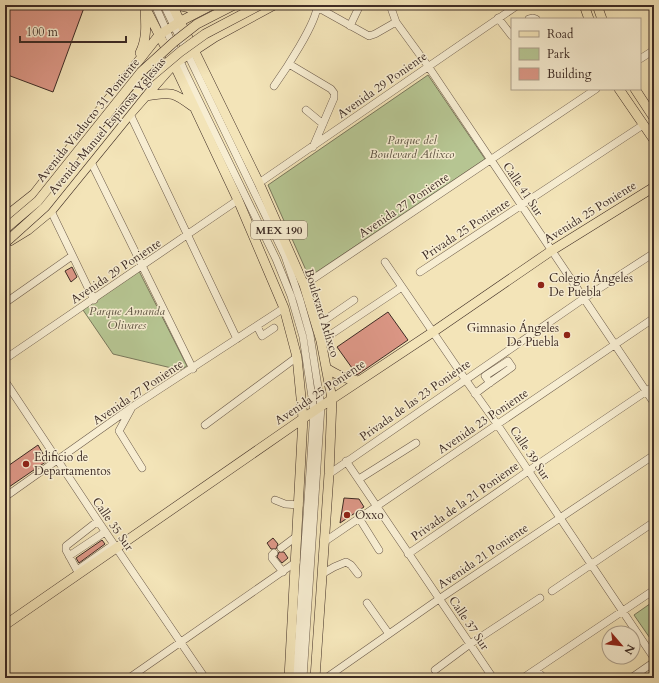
<svg xmlns="http://www.w3.org/2000/svg" width="659" height="683" font-family="Cardo,serif">
	<style>
		.green { fill: #b6c592; stroke: #7a785c }
		.building { fill: #dc9786; stroke: #3e2c25 }
		.lines { fill: none; stroke-linecap: round; stroke-linejoin: round }
		.minor-casing { stroke: #6b5a4a; stroke-width: 8 }
		.major-casing { stroke: #3e2c25; stroke-width: 10 }
		.minor { stroke: #f7edd1; stroke-width: 7 }
		.major { stroke: #f3e4b8; stroke-width: 9 }
		.major-bridge-casing { stroke: #3e2c25; stroke-width: 10; stroke-linecap: butt }
		.major-bridge { stroke: #f3e4b8; stroke-width: 9 }
		.poi-dot { fill: #8f2418; stroke: #f7edd1; stroke-width: 1.5 }
		.labels { text-anchor: middle; dominant-baseline: central; stroke-width: 3; stroke-linejoin: round; paint-order: stroke }
		.shield { fill: #f7edd1; stroke: #766659; stroke-width: 1 }
		.shield-label { font-size: 11px; font-weight: bold; fill: #3e2c25 }
		.street-label { font-size: 12px; fill: #3e2c25; stroke: #f7edd1 }
		.park-label { font-size: 12px; font-style: italic; fill: #5c5240; stroke: #f7edd1 }
		.poi-label { font-size: 12px; fill: #3e2c25; stroke: #f7edd1; text-anchor: start }
	</style>
	<rect width="100%" height="100%" fill="#f3e4b8"/>
	<filter id="stains"><feTurbulence type="fractalNoise" baseFrequency=".005" numOctaves="4"/><feColorMatrix values="0 0 0 0 .2 0 0 0 0 .09 0 0 0 0 .02 0 0 0 .5 -.17"/></filter>
	<radialGradient id="worn" r=".72"><stop offset=".6" stop-color="#630" stop-opacity="0"/><stop offset="1" stop-color="#630" stop-opacity=".3"/></radialGradient>
	<path class="green" d="M428,75L485,159L309,277L268,185Z
		M139,271L187,366L180,370L113,354L83,310Z
		M654,601V644L634,615Z"/>
	<path class="building" d="M5,5H85L53,92L5,74Z
		M72,267L77,277L71,282L65,271Z
		M388,312L408,340L357,375L337,347Z
		M38,445L47,461L9,487L5,481V468Z
		M344,498L359,499L364,507L340,523Z
		M273,538L278,544L276,549H271L267,543Z
		M102,540L105,544L79,563L76,558Z
		M279,552H284L288,558L282,563L277,557Z"/>
	<g class="lines">
		<g class="minor-casing">
			<path id="minor" d="M155,5L184,70L276,259L291,296L303,337L314,411L296,678
				M164,5L285,256L300,300L310,335L321,406L303,678
				M390,5L396,22L428,66L654,403
				M317,7L369,36L375,34L396,22
				M498,18L512,36
				M529,19L533,18L536,19
				M350,26L360,5
				M640,59L654,50
				M289,64L331,89L334,93V98L313,147
				M274,86C284,72 318,21 317,5
				M306,110L323,124
				M130,114L237,339
				M91,162L193,369
				M259,183L518,5
				M51,211L94,300
				M385,262L465,379L497,424L654,658
				M420,272L643,125
				M304,285L596,89
				M5,303L72,256
				M257,326L262,336L274,328
				M316,326L354,300
				M321,341L402,287
				M5,359L238,200
				M5,381L98,521L205,678
				M475,394C487,384 500,376 512,367L508,361L485,376L490,383
				M131,409L119,431L142,468
				M205,425L297,357
				M346,461L493,678
				M329,474L583,299L654,253
				M359,479L416,443
				M5,497L132,407L284,308
				M275,500L285,504L299,505
				M359,518L379,550
				M324,542L654,318
				M281,548L297,536
				M274,553L272,555V558L283,572
				M408,554L537,465L654,386
				M69,556L105,532
				M77,570L114,544
				M79,574L66,550V546L98,521
				M322,574L334,567L346,562L351,565L358,574
				M552,591L654,522
				M367,603L389,634
				M435,670L470,644L540,598
				M536,670L544,678
				M129,678L296,562
				M326,678L439,599L654,455
				M523,678L654,590
				M631,678L654,662"/>
		</g>
		<g class="major-casing">
			<path id="major" d="M144,5L174,64L238,200L284,308L297,357L303,418L289,678
				M172,5L259,183L304,285L321,341L332,399L329,474L315,678
				M177,5L195,9L202,7
				M584,5L589,19
				M597,5L602,19
				M140,53C147,39 146,25 145,9
				M619,89L654,140
				M635,89L654,118
				M145,96C170,93 171,90 192,106
				M5,217L34,194L159,35L181,21L212,5
				M10,241L28,230L51,211L130,114L174,64L215,37L274,5
				M326,368C336,374 346,380 359,381
				M5,625L314,411L433,332L551,251L654,187"/>
		</g>
		<use href="#minor" class="minor"/>
		<use href="#major" class="major"/>
		<g class="major-bridge-casing">
			<path id="major-bridge" d="M5,229L38,201L141,72L174,42L197,24L234,5
				M5,243L45,207L148,79L180,52L205,34L260,5"/>
		</g>
		<use href="#major-bridge" class="major-bridge"/>
	</g>
	<g class="poi-dot">
		<circle cx="541" cy="285" r="4"/>
		<circle cx="567" cy="335" r="4"/>
		<circle cx="26" cy="464" r="4"/>
		<circle cx="347" cy="515" r="4"/>
	</g>
	<g class="labels">
		<rect class="shield" x="251" y="221" width="56" height="18" rx="3"/>
		<g class="shield-label">
			<text x="279" y="230">MEX 190</text>
		</g>
		<g class="street-label">
			<text transform="translate(382 85) rotate(-35)">Avenida 29 Poniente</text>
			<text transform="translate(88 120) rotate(-51)">Avenida Viaducto 31 Poniente</text>
			<text transform="translate(107 126) rotate(-50)">Avenida Manuel Espinosa Yglesias</text>
			<text transform="translate(523 189) rotate(56)">Calle 41 Sur</text>
			<text transform="translate(404 205) rotate(-34)">Avenida 27 Poniente</text>
			<text transform="translate(590 212) rotate(-32)">Avenida 25 Poniente</text>
			<text transform="translate(466 229) rotate(-33)">Privada 25 Poniente</text>
			<text transform="translate(116 271) rotate(-34)">Avenida 29 Poniente</text>
			<text transform="translate(322 313) rotate(73)">Boulevard Atlixco</text>
			<text transform="translate(138 392) rotate(-34)">Avenida 27 Poniente</text>
			<text transform="translate(320 392) rotate(-34)">Avenida 25 Poniente</text>
			<text transform="translate(415 400) rotate(-35)">Privada de las 23 Poniente</text>
			<text transform="translate(483 421) rotate(-34)">Avenida 23 Poniente</text>
			<text transform="translate(530 453) rotate(56)">Calle 39 Sur</text>
			<text transform="translate(465 501) rotate(-35)">Privada de la 21 Poniente</text>
			<text transform="translate(113 524) rotate(55)">Calle 35 Sur</text>
			<text transform="translate(483 556) rotate(-34)">Avenida 21 Poniente</text>
			<text transform="translate(469 623) rotate(56)">Calle 37 Sur</text>
		</g>
		<g class="park-label">
			<text x="412" y="140">Parque del<tspan x="412" dy="14">Boulevard Atlixco</tspan></text>
			<text x="127" y="311">Parque Amanda<tspan x="127" dy="14">Olivares</tspan></text>
		</g>
		<g class="poi-label">
			<text x="549" y="278">Colegio Ángeles<tspan x="549" dy="14">De Puebla</tspan></text>
			<text x="559" y="328" text-anchor="end">Gimnasio Ángeles<tspan x="559" dy="14">De Puebla</tspan></text>
			<text x="34" y="457">Edificio de<tspan x="34" dy="14">Departamentos</tspan></text>
			<text x="355" y="515">Oxxo</text>
		</g>
	</g>
	<rect width="659" height="683" fill="none" stroke="#f3e4b8" stroke-width="20"/>
	<rect x="6" y="6" width="647" height="671" fill="none" stroke="#3e2c25" stroke-width="2"/>
	<rect x="10" y="10" width="639" height="663" fill="none" stroke="#3e2c25"/>
	<rect x="511" y="18" width="130" height="72" fill="#f7edd1" stroke="#ada08c"/>
	<rect x="519" y="31" width="20" height="6" fill="#f3e4b8" stroke="#ada08c"/>
	<text x="547" y="38" font-size="12" fill="#3e2c25">Road</text>
	<rect x="519" y="48" width="20" height="12" fill="#b6c592" stroke="#ada08c"/>
	<text x="547" y="58" font-size="12" fill="#3e2c25">Park</text>
	<rect x="519" y="68" width="20" height="12" fill="#dc9786" stroke="#ada08c"/>
	<text x="547" y="78" font-size="12" fill="#3e2c25">Building</text>
	<g transform="translate(621 645) rotate(118)"><circle r="19" fill="#f7edd1" stroke="#ada08c"/>
	<path d="M0-3L7 15L0 10L-7 15Z" fill="#8f2418"/>
	<text y="-6" font-size="11" font-weight="bold" text-anchor="middle" fill="#3e2c25">N</text>
	</g>
	<path d="M20 36v6h106v-6" fill="none" stroke="#3e2c25" stroke-width="2"/>
	<text x="26" y="36" font-size="12" fill="#3e2c25" stroke="#f7edd1" stroke-width="3" paint-order="stroke">100 m</text>
	<rect width="100%" height="100%" filter="url(#stains)"/>
	<rect width="100%" height="100%" fill="url(#worn)"/>
</svg>
